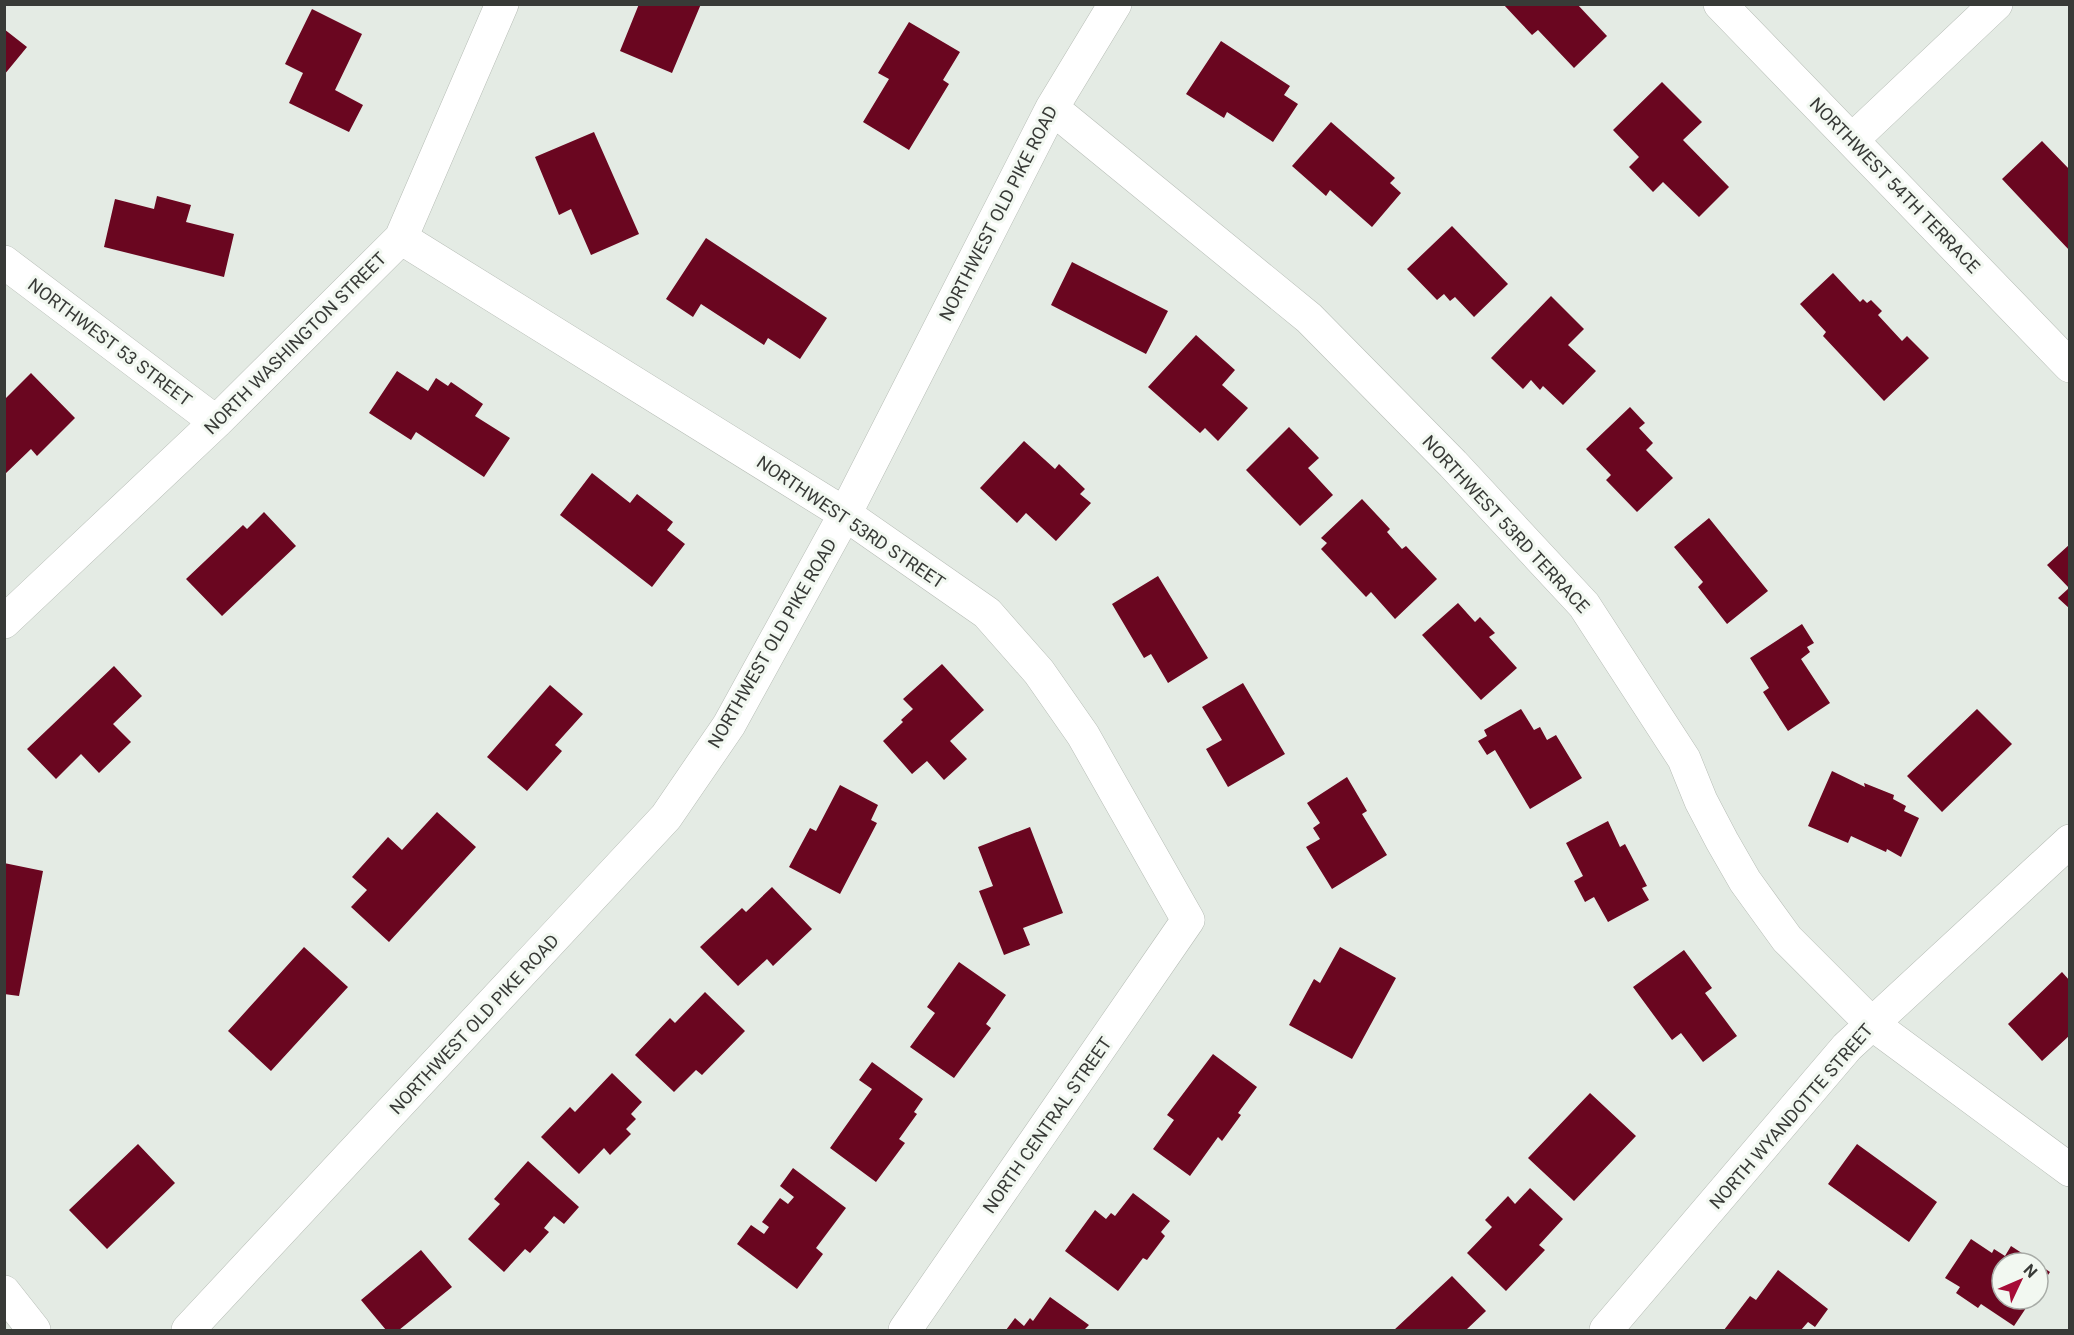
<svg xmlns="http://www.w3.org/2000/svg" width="2074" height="1335" font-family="Roboto,sans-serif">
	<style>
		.building { fill: #6a0620 }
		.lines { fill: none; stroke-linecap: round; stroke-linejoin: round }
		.minor-casing { stroke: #b7bdb6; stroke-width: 34 }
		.minor { stroke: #fff; stroke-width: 33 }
		.labels { text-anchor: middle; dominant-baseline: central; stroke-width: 6; stroke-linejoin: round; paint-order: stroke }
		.street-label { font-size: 18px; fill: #383a37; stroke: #f2f8f1 }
	</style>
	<rect width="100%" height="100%" fill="#e4ebe4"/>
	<path class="building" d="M639,4H701L672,73L620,51Z
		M1503,4H1577L1607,36L1574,68L1538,30L1532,35Z
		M312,9L362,34L335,90L363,105L349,132L289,103L303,73L285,64Z
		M909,22L960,52L943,80L949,84L909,150L863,122L889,79L878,73Z
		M4,29L27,47L4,75Z
		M1221,41L1290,86L1284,95L1298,104L1273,142L1227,112L1224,118L1186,94Z
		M1662,82L1702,122L1683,140L1729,187L1699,217L1663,182L1653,192L1629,167L1639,157L1613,130Z
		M1331,122L1395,178L1390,183L1401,193L1372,227L1330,190L1326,196L1292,166Z
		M594,132L639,234L591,255L571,209L559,215L535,157Z
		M2042,141L2070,170V251L2002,179Z
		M157,196L191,205L186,222L234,234L224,277L104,247L115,199L154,209Z
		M1452,226L1508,284L1474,317L1455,297L1450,301L1444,294L1437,300L1407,269Z
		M706,238L827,318L800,359L768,338L764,345L701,304L693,317L666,299Z
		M1072,262L1168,311L1146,354L1051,305Z
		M1833,273L1860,302L1863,299L1867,303L1871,300L1882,311L1878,315L1902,341L1907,336L1929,358L1884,401L1823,336L1826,332L1800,304Z
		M1551,296L1584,329L1568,345L1596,371L1563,405L1543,386L1540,390L1531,380L1523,389L1491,358Z
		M1196,335L1235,370L1222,385L1248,408L1218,441L1205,428L1200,433L1148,387Z
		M397,371L428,391L436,378L448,386L451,382L483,404L475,416L510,438L484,477L416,432L411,440L369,413Z
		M31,373L75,418L37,456L31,449L4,475V400Z
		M1630,407L1645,423L1639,428L1653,443L1646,450L1673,478L1637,512L1606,480L1611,475L1586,449Z
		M1289,427L1319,458L1308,468L1333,495L1300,526L1246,470Z
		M1024,441L1055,469L1059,464L1085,489L1080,494L1091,503L1056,541L1026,513L1017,523L980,488Z
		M592,473L630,503L637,494L673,522L667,530L685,544L652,587L560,515Z
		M1362,499L1390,529L1387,532L1402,549L1406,546L1437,579L1395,619L1371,592L1366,597L1321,549L1327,543L1321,538Z
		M264,512L296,546L222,616L186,579L243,525L247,529Z
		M1709,518L1768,591L1727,624L1698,587L1703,582L1674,547Z
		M2070,544V609L2058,598L2069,588L2047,565Z
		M1158,576L1208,658L1168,683L1151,654L1144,658L1112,604Z
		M1458,603L1475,622L1480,617L1495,633L1489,637L1517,668L1481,700L1422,635Z
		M1802,624L1814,643L1807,647L1810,652L1801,659L1830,703L1788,731L1763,692L1769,688L1750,658Z
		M942,664L984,710L950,741L967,759L944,780L927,761L912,774L883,741L903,722L901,720L913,709L903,699Z
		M114,666L142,696L113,724L131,742L99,773L81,754L56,779L27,749Z
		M1243,683L1285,754L1228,787L1206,749L1222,740L1202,707Z
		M550,685L583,714L555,745L562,751L527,791L487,757Z
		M1521,709L1534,730L1540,727L1547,740L1556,735L1582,778L1530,809L1495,750L1487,755L1478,741L1487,736L1484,730Z
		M1977,709L2012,744L1942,812L1907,776Z
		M1832,771L1865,787L1864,783L1894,795L1893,799L1906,806L1904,811L1919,818L1901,857L1887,849L1886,852L1851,836L1848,843L1808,826Z
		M1347,777L1367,811L1362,814L1387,855L1332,889L1306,847L1320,839L1313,828L1320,823L1307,803Z
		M840,785L878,805L871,820L877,823L840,894L789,867L810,828L816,831Z
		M437,812L476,847L389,942L351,907L367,890L352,877L388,837L402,850Z
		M1608,821L1620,847L1625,844L1647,886L1642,888L1649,900L1608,922L1594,897L1585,902L1574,881L1583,876L1566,843Z
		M1030,827L1063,913L1023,928L1030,945L1004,955L979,891L993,886L978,847Z
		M4,863L43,871L19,996L4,994Z
		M772,887L812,929L773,966L767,959L738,986L700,947L742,908L746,912Z
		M304,947L348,987L271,1071L228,1031Z
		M1340,947L1396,978L1352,1059L1289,1025L1314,979L1320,983Z
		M1684,950L1712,988L1705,993L1737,1036L1703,1062L1681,1033L1672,1040L1633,987Z
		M959,962L1006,995L986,1024L991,1028L954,1078L910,1047L935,1013L927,1007Z
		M2062,972L2070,981V1035L2042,1061L2008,1024Z
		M705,992L745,1031L702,1075L696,1070L674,1092L635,1055L670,1018L675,1023Z
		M1213,1054L1257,1087L1238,1113L1241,1115L1222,1141L1218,1137L1190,1176L1153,1149L1174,1120L1167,1115Z
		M872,1062L923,1099L914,1112L917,1114L899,1139L905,1143L876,1182L830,1148L872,1089L859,1080Z
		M612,1073L642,1102L631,1114L636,1119L626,1129L631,1134L610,1155L604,1148L579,1174L541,1137L570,1107L575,1112Z
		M1590,1093L1636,1136L1574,1201L1528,1158Z
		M138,1144L175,1183L107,1249L69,1210Z
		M1857,1144L1937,1202L1909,1242L1828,1184Z
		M528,1161L579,1207L564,1224L554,1216L544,1228L549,1232L530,1253L525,1249L504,1272L468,1239L500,1204L494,1199Z
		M793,1168L846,1208L816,1248L823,1254L797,1289L737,1244L751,1225L764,1234L769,1227L762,1222L780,1198L788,1204L794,1197L780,1186Z
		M1530,1188L1563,1219L1539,1245L1545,1250L1506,1291L1467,1253L1492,1227L1485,1220L1508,1196L1515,1204Z
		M1133,1193L1170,1221L1161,1232L1165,1236L1147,1260L1143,1258L1118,1291L1065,1251L1095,1210L1106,1219L1111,1213L1115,1216Z
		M1971,1239L1992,1253L1994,1249L2005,1256L2011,1246L2037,1263H2002V1299H2032L2014,1326L1981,1304L1978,1308L1956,1293L1960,1287L1945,1278Z
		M421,1250L452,1287L399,1330H386L361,1300Z
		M2038,1264L2050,1272L2038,1290Z
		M1778,1270L1828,1309L1815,1327L1808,1322L1801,1330H1724L1750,1296L1756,1300Z
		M1452,1276L1486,1311L1466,1330H1394Z
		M1050,1297L1089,1325L1084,1330H1006L1015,1318L1024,1326L1030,1318L1033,1321Z"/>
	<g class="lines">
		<g class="minor-casing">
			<path id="minor" d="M1720,4L2070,366
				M1052,108L1309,318L1453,464L1584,605L1684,759L1701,801L1722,841L1745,881L1787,939L1871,1023L2070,1170
				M1852,140L1996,4
				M401,238L845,514L987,613L1039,672L1083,735L1188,920L905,1330
				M4,262L216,422
				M4,622L216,422L401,238L502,4
				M4,1292L34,1330
				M188,1330L666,817L729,725L845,514L1052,108L1115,4
				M1606,1330L1847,1047L2070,841"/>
		</g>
		<use href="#minor" class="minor"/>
	</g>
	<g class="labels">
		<g class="street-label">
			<text transform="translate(1895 185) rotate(46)">NORTHWEST 54TH TERRACE</text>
			<text transform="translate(998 213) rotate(-63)">NORTHWEST OLD PIKE ROAD</text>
			<text transform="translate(110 342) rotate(37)">NORTHWEST 53 STREET</text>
			<text transform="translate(295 343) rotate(-45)">NORTH WASHINGTON STREET</text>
			<text transform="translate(851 522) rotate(34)">NORTHWEST 53RD STREET</text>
			<text transform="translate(1506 524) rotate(47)">NORTHWEST 53RD TERRACE</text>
			<text transform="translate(772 643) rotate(-60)">NORTHWEST OLD PIKE ROAD</text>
			<text transform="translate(474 1024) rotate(-47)">NORTHWEST OLD PIKE ROAD</text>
			<text transform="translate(1791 1116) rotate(-49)">NORTH WYANDOTTE STREET</text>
			<text transform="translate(1047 1125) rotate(-55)">NORTH CENTRAL STREET</text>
		</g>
	</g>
	<rect width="2074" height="1335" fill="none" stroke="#383a37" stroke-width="12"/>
	<g transform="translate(2020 1281) rotate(46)"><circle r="28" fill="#f2f8f1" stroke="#a8aca7" stroke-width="1.5"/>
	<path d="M0-4.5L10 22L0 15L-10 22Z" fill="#a60c37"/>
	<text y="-9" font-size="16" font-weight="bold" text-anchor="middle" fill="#383a37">N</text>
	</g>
</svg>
